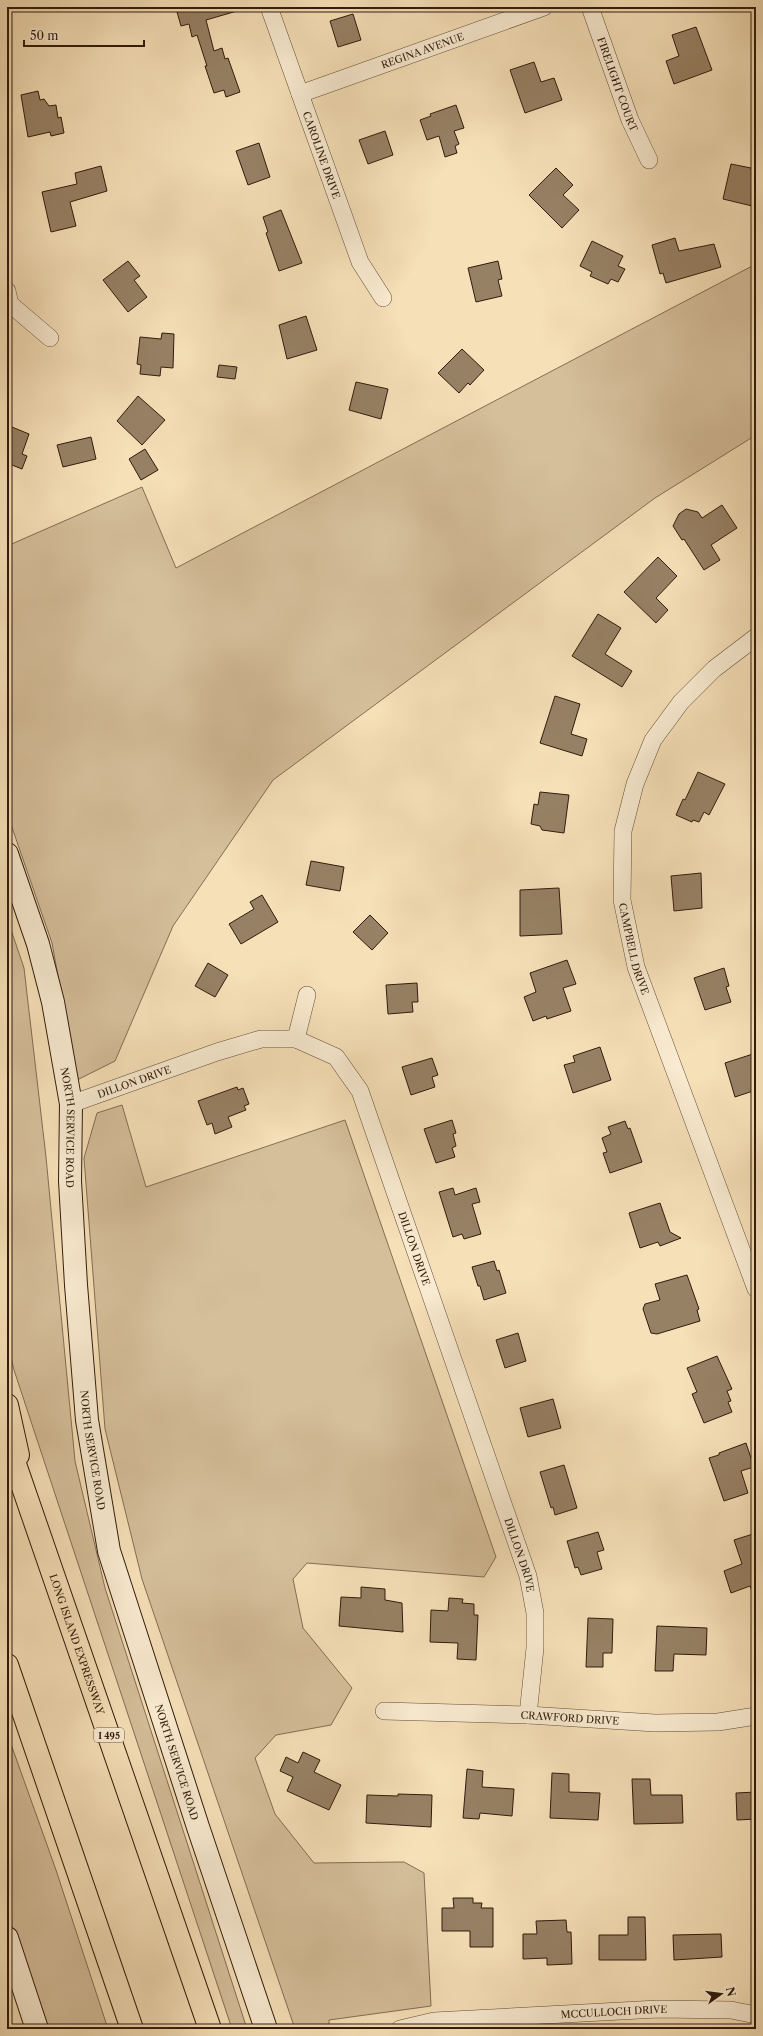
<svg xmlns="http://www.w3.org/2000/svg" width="763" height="2036" font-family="'Libre Caslon Text',serif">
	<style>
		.green { fill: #d5bf9b; stroke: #836d54 }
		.building { fill: #978165; stroke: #311b0c }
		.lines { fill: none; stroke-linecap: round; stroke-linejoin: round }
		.street-casing { stroke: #624c37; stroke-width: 18 }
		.secondary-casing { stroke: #311b0c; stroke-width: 24 }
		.highway-casing { stroke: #311b0c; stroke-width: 24 }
		.street { stroke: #f9ebd1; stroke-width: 17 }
		.secondary { stroke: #f9ebd1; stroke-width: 22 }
		.highway { stroke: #f6e0b8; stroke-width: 22 }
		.labels { text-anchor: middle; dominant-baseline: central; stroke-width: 4; stroke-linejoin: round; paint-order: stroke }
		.shield { fill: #f9ebd1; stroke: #6d5947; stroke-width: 1 }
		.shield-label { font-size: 9px; font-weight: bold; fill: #311b0c }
		.street-label { font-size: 10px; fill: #311b0c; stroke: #f9ebd1 }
	</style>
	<rect width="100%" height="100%" fill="#f6e0b8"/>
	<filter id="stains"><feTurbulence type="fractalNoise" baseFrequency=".005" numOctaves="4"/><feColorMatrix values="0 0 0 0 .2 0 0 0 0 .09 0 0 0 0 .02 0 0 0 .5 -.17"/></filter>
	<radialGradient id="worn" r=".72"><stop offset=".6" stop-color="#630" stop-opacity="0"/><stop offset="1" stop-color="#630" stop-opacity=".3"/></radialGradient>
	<path class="green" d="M756,264V435L655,498L273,780L173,926L115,1061L77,1080L52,943L7,813V546L142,487L176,568Z
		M7,918L24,968L46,1157L75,1461L105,1588L247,2029H232L14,1370L7,1341Z
		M122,1105L146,1187L345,1120L496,1557L484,1577L307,1563L293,1579L303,1628L352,1688L331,1725L276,1735L255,1758L275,1814L314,1863L404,1862L424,1873L431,2006L329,2020V2029H295L142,1579L105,1429L84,1158L97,1113Z
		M7,1733L56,1870L108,2029H46L7,1912Z"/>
	<path class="building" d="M182,7H236L237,11L206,20L214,51L222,48L225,59L228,58L240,92L226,97L224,90L214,93L205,66H207L197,35L192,37L189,24L181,26L177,12L183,10Z
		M353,14L361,40L338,47L330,21Z
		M696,27L712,70L674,84L666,61L679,56L672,35Z
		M534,62L541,82L554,78L562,100L525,113L510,70Z
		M38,91L40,100L44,99L49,106L56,105L58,118L61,117L64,133L51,136L50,132L28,137L21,95Z
		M456,105L464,128L454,131L459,144L455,146L457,153L445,157L439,136L427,140L420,120L431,116L430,114Z
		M385,131L393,155L368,164L359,140Z
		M259,143L270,177L248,185L236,151Z
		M731,164L751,168V170L756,172V190L752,206L723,199Z
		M101,166L107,191L70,202L76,226L51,232L42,192L77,184L75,173Z
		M556,168L573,185L563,195L579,210L562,228L529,195Z
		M281,210L302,263L279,271L266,233L268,232L263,217Z
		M675,238L679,251L714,244L721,267L666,283L663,273L660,274L652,245Z
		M592,241L623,256L618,266L625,269L618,282L611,279L608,284L590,276L592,272L580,266Z
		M128,261L140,276L134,280L147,297L128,312L103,280Z
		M498,261L502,279L498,280L502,296L476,302L468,268Z
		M306,316L317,350L287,359L279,325Z
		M162,333L174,334L173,368L161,367L160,376L140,374L141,365L137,364L140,337L161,339Z
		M462,349L484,370L470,385L468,383L459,393L438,373Z
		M219,365L237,367L235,379L217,377Z
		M356,382L388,389L381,419L349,410Z
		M138,396L165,420L142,445L117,421Z
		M7,425L29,434L22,454L27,456L22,469L7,463Z
		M91,437L96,459L63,467L57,445Z
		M145,449L158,470L141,480L129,459Z
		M722,505L737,528L711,545L720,560L704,570L684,539L682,540L673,526L679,514L686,509L698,512L702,518Z
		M658,557L677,576L656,598L668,610L656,623L624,592Z
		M598,614L621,628L605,654L632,671L622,687L572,656Z
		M555,696L580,704L571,734L587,739L582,756L540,743Z
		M698,772L725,784L709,815L704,812L699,822L693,820L692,822L676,815L683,799L685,800Z
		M540,792L569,795L564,833L542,830L540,826L531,824L534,804L538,805Z
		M311,861L344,867L340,891L306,885Z
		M701,873L702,908L674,911L671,876Z
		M559,888L562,934L520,936V890Z
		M262,895L278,922L241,944L229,924L254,909L250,902Z
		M370,915L388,933L372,950L353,932Z
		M567,960L576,984L563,988L571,1011L547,1019L546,1016L533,1021L524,997L536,992L530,973Z
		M208,963L228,975L215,997L195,986Z
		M724,968L729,986L726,987L731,1002L705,1010L694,978Z
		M417,983L418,1002H412L413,1012L388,1014L386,985Z
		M600,1047L611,1080L573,1093L564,1065L575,1062L573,1056Z
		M756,1053V1090L735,1097L725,1063Z
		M432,1058L438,1075L432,1077L435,1087L411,1095L402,1067Z
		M237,1087L238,1090L243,1088L249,1104L244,1106L246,1110L228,1117L232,1127L215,1134L212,1123L207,1125L198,1101Z
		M452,1120L456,1133L453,1134L456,1146L452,1148L455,1157L436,1163L424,1129Z
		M625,1121L628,1129L630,1128L642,1162L610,1173L603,1153L607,1152L602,1138L611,1134L608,1127Z
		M453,1188L455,1195L476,1188L480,1202L472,1204L481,1234L464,1239L462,1234L453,1237L439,1192Z
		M660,1203L670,1232L681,1238L660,1246L658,1242L640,1248L629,1213Z
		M494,1261L497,1271L499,1270L506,1293L484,1300L480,1286H478L472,1267Z
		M687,1275L699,1309L697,1310L700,1321L657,1334L651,1333L643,1309L645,1304L660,1300L655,1284Z
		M518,1333L526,1361L505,1368L496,1340Z
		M717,1356L732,1389L727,1391L731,1401L728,1402L732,1412L704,1423L692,1394L697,1392L687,1368Z
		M553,1399L561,1428L528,1437L520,1408Z
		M746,1443L754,1467L741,1471L748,1493L724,1501L709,1458L719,1455V1453Z
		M564,1465L577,1508L555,1515L553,1507L551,1508L540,1472Z
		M598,1532L604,1550L597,1552L602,1569L581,1575L578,1567L575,1568L567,1541Z
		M756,1533V1597H754L750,1586L731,1593L724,1571L742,1564L734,1540Z
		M361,1587L385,1589V1600L402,1603L403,1632L339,1626L341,1597L361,1598Z
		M449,1598L463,1599L462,1603L474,1604V1615H478L476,1660L457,1659L458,1643L430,1642L431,1610L448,1611Z
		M588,1618L613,1619L612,1653H603V1667H586Z
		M657,1626L707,1628L706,1655L674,1654L673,1671H655Z
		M303,1752L320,1760L314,1772L341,1785L329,1810L287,1791L293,1777L280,1771L286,1757L298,1763Z
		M467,1769L483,1771L482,1787L514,1789L512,1816L480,1813L479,1819L463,1818Z
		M552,1773L569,1774V1792L600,1793L598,1820L550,1818Z
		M632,1779H650L651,1795H682L683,1823L634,1824Z
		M756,1792V1819L737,1820L736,1793Z
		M398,1794L432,1795L431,1827L366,1823L367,1795L398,1796Z
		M453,1898H473V1903H482L481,1908H493V1947H470V1931H442V1908H454Z
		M628,1917H645L646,1960H599V1935H628Z
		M566,1920L567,1932H571L572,1964L547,1965V1958L523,1959V1934H537L536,1921Z
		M721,1934L722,1957L674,1960L673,1935Z"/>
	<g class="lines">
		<g class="street-casing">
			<g id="street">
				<path id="s1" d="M269,7L360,262L383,298"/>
				<path id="s2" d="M590,7L630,120L649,160"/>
				<path id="s3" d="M300,94L544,7"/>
				<path d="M7,291L10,304L50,338"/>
				<path id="s4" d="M756,637L714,669L681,702L653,740L635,784L623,831L622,900L636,967L756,1289"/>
				<path d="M296,1039L307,995"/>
				<path id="s5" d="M71,1104L217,1052L261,1039H296L336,1057L360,1091L528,1576L535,1613V1648L528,1715"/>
				<path id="s6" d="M384,1711L528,1715L655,1723L718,1722L756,1716"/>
				<path id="s7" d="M400,2029L434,2021L658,2009L731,2010L756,2015"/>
			</g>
		</g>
		<g class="secondary-casing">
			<g id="secondary">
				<path id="s8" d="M7,854L38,944L53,1002L71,1104L70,1181L76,1285L87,1420L109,1551L198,1827L266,2029"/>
				<path d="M7,1938L37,2029"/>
			</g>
		</g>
		<g class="highway-casing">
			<g id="highway">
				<path d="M7,1405L18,1455"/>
				<path id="s9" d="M7,1441L210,2029"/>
				<path d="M7,1665L132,2029"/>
			</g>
		</g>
		<use href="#street" class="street"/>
		<use href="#secondary" class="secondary"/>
		<use href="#highway" class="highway"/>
	</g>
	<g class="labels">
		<rect class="shield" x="94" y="1728" width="30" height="14" rx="3"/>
		<g class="shield-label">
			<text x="109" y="1735">I 495</text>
		</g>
		<g class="street-label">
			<text stroke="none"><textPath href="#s3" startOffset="130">REGINA AVENUE</textPath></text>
			<text stroke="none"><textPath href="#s2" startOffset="82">FIRELIGHT COURT</textPath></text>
			<text stroke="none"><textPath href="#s1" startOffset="157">CAROLINE DRIVE</textPath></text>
			<text stroke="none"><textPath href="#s4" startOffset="362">CAMPBELL DRIVE</textPath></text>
			<text stroke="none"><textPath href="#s5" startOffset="67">DILLON DRIVE</textPath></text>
			<text stroke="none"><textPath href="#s8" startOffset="282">NORTH SERVICE ROAD</textPath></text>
			<text stroke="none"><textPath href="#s5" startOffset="488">DILLON DRIVE</textPath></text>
			<text stroke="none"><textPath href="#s8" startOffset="606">NORTH SERVICE ROAD</textPath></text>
			<text stroke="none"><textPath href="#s5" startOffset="812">DILLON DRIVE</textPath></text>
			<text stroke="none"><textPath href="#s9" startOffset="215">LONG ISLAND EXPRESSWAY</textPath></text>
			<text stroke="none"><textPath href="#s6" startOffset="186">CRAWFORD DRIVE</textPath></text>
			<text stroke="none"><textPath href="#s8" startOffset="930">NORTH SERVICE ROAD</textPath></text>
			<text stroke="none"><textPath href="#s7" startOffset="215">MCCULLOCH DRIVE</textPath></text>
		</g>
	</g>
	<rect width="763" height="2036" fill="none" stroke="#f6e0b8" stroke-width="24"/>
	<rect x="8" y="8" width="747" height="2020" fill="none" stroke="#311b0c" stroke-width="2"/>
	<rect x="12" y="12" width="739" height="2012" fill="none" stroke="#311b0c"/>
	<g transform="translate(721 1994) rotate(76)" stroke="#f9ebd1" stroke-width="3" paint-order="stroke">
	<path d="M0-3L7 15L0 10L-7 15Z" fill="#311b0c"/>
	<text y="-6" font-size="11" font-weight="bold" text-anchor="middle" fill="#311b0c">N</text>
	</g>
	<path d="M24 40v6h120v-6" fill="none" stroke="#311b0c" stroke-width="2"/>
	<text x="30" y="40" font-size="12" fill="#311b0c" stroke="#f9ebd1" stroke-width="3" paint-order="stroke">50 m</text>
	<rect width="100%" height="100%" filter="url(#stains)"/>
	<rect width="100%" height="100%" fill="url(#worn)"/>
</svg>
